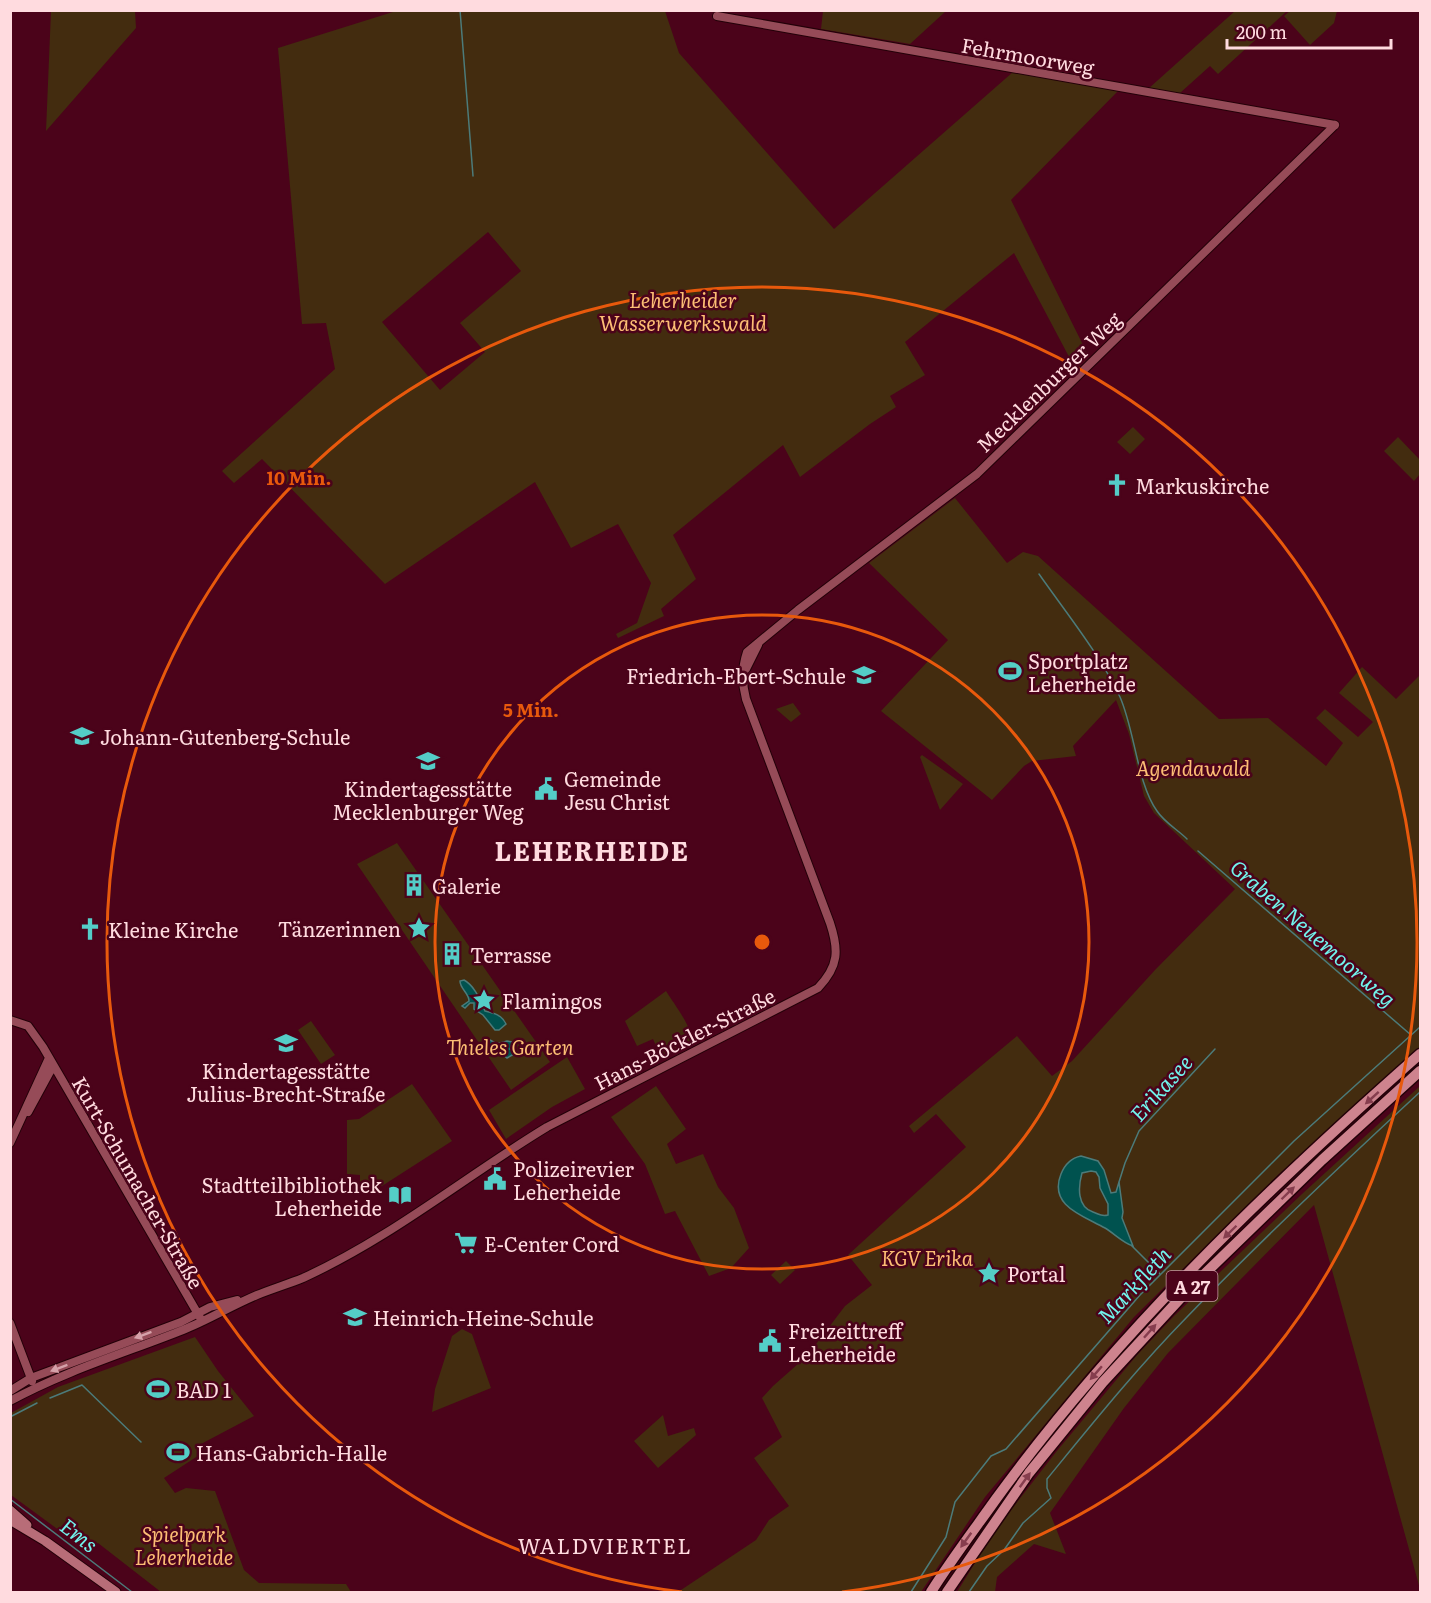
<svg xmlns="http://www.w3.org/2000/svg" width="1431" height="1603" font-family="Literata,serif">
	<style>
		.green { fill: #432c0f; fill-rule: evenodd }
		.water { fill: #00524f; stroke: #4c7b7a; stroke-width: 1.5; fill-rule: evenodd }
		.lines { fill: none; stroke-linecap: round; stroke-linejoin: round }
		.stream { stroke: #4c7b7a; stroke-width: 1.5 }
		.tertiary-casing { stroke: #230108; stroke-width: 10 }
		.primary-casing { stroke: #230108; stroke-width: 11 }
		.motorway-casing { stroke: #230108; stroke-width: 13 }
		.tertiary { stroke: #964b58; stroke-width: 8 }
		.primary { stroke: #b86d78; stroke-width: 9 }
		.motorway { stroke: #ce838e; stroke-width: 10 }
		.oneway { fill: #863d4e }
		.oneway2 { fill: #d5a1a9 }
		.ring { fill: none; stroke: #e8590c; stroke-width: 3 }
		.labels { text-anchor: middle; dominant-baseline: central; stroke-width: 5; stroke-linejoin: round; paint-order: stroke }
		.shield { fill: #4b031a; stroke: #c99aa4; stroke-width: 1.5 }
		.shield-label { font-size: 18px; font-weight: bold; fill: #ffdbdf }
		.street-label { font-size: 20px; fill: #ffdbdf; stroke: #4b031a }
		.park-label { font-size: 20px; font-style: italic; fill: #fcbe74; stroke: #4b031a }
		.poi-label { font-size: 20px; fill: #ffdbdf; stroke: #4b031a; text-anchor: start }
		.water-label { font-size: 21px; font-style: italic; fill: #71f3ec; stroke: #4b031a }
		.neighbourhood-label { font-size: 21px; letter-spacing: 1.5px; fill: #ffdbdf; stroke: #4b031a }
		.district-label { font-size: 26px; font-weight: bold; letter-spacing: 1.5px; fill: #ffdbdf; stroke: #4b031a }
		.centre { fill: #e8590c; stroke: #4b031a; stroke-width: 3 }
		.ring-label { font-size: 18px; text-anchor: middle; font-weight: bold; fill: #e8590c; stroke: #4b031a; stroke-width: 5; stroke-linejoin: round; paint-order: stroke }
	</style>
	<rect width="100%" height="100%" fill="#4b031a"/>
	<path class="green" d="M1291,10H1337V11L1334,23L1310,45L1284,16Z
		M51,11H135L136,28L46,131Z
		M396,11H665L679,53L834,229L1013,72L1118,91L1011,200L1089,357L1076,370L1014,253L905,342L925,375L890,396L896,407L870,424L800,477L783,445L673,535L696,579L661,609L664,616L618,638L616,634L637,623L651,583L618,524L571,548L535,482L385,584L262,459L234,483L222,471L335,369L326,323L302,324L278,48ZM488,232L521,271L460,323L485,352L440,390L382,322Z
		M823,11V10L946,11L910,44L821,29Z
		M1235,11H1287L1218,74L1210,66L1180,93L1148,89Z
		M1133,427L1145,439L1130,454L1117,442Z
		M1398,437L1420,460V474L1414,481L1384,451Z
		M955,498L1007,563L1023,552L1038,556L1219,719L1268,718L1326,766L1343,743L1316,718L1325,709L1358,737L1373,722L1339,693L1362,667L1396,699L1420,675V1047L1279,1174L1134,1317L985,1497L921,1592H678L756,1540L769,1520L789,1506L754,1458L782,1437L762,1398L773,1386L807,1356L845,1306L872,1285L848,1255L966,1147L936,1114L914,1133L909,1126L1017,1036L1052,1076L1072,1061L1155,970L1235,889L1154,813L1144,796L1129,734L1116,700L1073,746L1076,756L1032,761L1024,766L992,800L881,711L948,640L869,563Z
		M793,703L801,714L791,722L776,709Z
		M922,755L963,784L940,810L920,757Z
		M397,843L550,1062L511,1090L357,864Z
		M666,991C674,1004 693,1028 692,1042L661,1057L653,1039L637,1046L625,1021Z
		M311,1021L335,1055L321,1064L298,1030Z
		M567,1057L585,1089L552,1107L506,1139L489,1110Z
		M412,1084L452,1141L382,1186L360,1183V1175L347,1174V1120L359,1119Z
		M656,1086L686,1129L667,1144L676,1164L703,1154L718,1187L734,1208L749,1248L731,1268L709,1276L675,1211L665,1214L645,1164L611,1117Z
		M1420,1086V1589L1314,1205L1168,1353L1124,1408L1050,1513L1066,1554L1034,1544L997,1577L995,1592H957L994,1532L1056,1452L1137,1355L1174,1316L1302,1194Z
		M786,1261L795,1270L780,1284L771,1275Z
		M462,1329L472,1334L491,1388L432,1412L435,1389L452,1336Z
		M195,1337L218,1371L254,1416L201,1444L204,1452L164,1478L175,1493L186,1488L215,1491L244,1570L259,1583L346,1584L351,1592H161L98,1543L86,1550L11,1495V1413L58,1387Z
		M663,1415L668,1436L694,1428L696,1435L658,1468L634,1441Z"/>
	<path class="water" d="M464,980C475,986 480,1000 485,1011C494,1013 502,1015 506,1024L499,1030H495L483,1015L474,1009V1003H470L465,1008L462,1006L469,1001C469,993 460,989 460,981Z
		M490,1040L497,1044L507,1041L513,1042L510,1049L514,1050L516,1053L507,1058L501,1053L497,1046L487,1045V1042Z
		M1081,1156L1098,1161L1104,1170L1111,1193L1116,1192L1119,1182L1123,1212L1122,1218L1133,1246C1123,1243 1115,1234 1105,1228C1084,1216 1048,1206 1061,1174C1065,1164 1071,1158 1081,1156ZM1091,1171L1096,1172L1099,1177L1100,1188L1108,1204V1215C1101,1217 1099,1214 1093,1212C1077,1207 1078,1187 1082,1173Z"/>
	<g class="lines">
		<path class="stream" d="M460,10L473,176
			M1039,574C1067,614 1099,653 1120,697C1135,731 1137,783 1157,811C1164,822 1178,830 1187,839
			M1198,851L1411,1035
			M1119,1182L1125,1163L1139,1131L1215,1049
			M1132,1246L1160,1274
			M50,1398L82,1385L141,1442
			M10,1417L37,1403
			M10,1499L132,1592
			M911,1592L946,1537L955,1502L991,1456L1006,1449L1140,1295L1294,1141L1420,1027
			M969,1592L987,1566L1004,1550L1023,1523L1051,1498L1047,1488V1479C1092,1424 1137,1368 1187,1317C1262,1239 1341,1165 1420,1092"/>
		<g class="tertiary-casing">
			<path id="tertiary" d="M717,16L1335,125
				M746,669L758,645
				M10,1020L28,1026L43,1047L202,1321
				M28,1112L53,1066
				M10,1143L49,1058
				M10,1323L32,1381
				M10,1391L31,1378L181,1322L210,1307L237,1300
				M10,1401C65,1371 125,1353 183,1330C208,1320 231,1306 257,1295C272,1289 288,1284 303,1278C391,1238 466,1176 547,1127L818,988C839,966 839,950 830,923L746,699C742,684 742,667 747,652L798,610L977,474L1335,125"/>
		</g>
		<g class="primary-casing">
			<path id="primary" d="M10,1510L27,1525
				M10,1520L45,1541L116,1592"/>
		</g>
		<g class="motorway-casing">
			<path id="motorway" d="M931,1592C951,1560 974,1530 996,1499C1116,1334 1267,1189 1420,1054
				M947,1592L1029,1473L1103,1382L1188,1290L1322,1160L1420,1071"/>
		</g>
		<use href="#tertiary" class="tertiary"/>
		<use href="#primary" class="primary"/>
		<use href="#motorway" class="motorway"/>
	</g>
	<defs><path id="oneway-solid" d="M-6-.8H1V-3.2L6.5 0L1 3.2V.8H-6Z" transform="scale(1.5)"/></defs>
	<g class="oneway">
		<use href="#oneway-solid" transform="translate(1372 1098) rotate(138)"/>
		<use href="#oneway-solid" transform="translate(1288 1193) rotate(-44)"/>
		<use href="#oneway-solid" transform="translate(1230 1232) rotate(136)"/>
		<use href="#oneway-solid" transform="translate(1150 1331) rotate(-48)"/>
		<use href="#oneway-solid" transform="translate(1096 1373) rotate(131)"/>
		<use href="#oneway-solid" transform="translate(1025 1480) rotate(-54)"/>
		<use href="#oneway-solid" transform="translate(966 1540) rotate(126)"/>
	</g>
	<g class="oneway2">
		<use href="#oneway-solid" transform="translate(143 1335) rotate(160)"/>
		<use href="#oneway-solid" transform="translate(59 1368) rotate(159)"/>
	</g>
	<g class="ring">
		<circle cx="762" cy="942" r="327"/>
		<path d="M682 1592A655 655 0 1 1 842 1592"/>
	</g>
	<defs>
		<g id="church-bare" transform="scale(1.8)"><path d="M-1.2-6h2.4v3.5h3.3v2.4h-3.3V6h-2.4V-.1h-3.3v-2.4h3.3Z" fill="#54cdc7" stroke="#4b031a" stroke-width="2.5" paint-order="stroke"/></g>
		<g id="stadium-bare" transform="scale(1.8)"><path d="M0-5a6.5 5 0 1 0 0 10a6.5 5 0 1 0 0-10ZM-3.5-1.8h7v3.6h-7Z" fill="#54cdc7" stroke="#4b031a" stroke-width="2.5" paint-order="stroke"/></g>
		<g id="school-bare" transform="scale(1.8)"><path d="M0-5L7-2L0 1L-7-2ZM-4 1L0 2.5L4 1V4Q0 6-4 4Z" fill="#54cdc7" stroke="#4b031a" stroke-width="2.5" paint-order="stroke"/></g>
		<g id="civic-bare" transform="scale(1.8)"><path d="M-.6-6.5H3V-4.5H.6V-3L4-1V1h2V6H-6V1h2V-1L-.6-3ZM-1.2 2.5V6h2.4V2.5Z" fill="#54cdc7" stroke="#4b031a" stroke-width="2.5" paint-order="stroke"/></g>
		<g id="building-bare" transform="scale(1.8)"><path d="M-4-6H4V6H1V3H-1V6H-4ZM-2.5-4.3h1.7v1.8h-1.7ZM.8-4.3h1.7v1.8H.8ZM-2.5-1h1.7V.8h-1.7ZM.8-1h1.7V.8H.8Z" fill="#54cdc7" stroke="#4b031a" stroke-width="2.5" paint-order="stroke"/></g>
		<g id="sight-bare" transform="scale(1.8)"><path d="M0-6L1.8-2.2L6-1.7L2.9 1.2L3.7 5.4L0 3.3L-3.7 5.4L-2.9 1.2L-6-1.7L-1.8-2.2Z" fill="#54cdc7" stroke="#4b031a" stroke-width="2.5" paint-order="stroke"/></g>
		<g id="library-bare" transform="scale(1.8)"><path d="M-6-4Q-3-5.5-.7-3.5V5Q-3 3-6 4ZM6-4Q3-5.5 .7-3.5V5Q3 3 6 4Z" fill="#54cdc7" stroke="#4b031a" stroke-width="2.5" paint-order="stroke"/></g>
		<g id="supermarket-bare" transform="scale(1.8)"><path d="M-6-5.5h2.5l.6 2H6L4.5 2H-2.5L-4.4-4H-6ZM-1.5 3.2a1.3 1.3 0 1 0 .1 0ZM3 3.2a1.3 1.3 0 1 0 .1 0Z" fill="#54cdc7" stroke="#4b031a" stroke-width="2.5" paint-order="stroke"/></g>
	</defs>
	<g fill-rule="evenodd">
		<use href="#church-bare" x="1117" y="485"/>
		<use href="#stadium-bare" x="1010" y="671"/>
		<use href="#school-bare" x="864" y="675"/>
		<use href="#school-bare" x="82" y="736"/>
		<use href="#school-bare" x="428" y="761"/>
		<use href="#civic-bare" x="546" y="789"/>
		<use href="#building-bare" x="414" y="885"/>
		<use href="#sight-bare" x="419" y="928"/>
		<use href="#church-bare" x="90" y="929"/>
		<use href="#building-bare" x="452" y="954"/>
		<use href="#sight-bare" x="484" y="1000"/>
		<use href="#school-bare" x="286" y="1043"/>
		<use href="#civic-bare" x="495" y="1179"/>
		<use href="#library-bare" x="400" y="1195"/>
		<use href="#supermarket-bare" x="466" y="1243"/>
		<use href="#sight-bare" x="989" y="1273"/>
		<use href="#school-bare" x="355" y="1317"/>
		<use href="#civic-bare" x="770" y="1341"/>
		<use href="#stadium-bare" x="158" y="1389"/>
		<use href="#stadium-bare" x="178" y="1452"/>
	</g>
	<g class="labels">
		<rect class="shield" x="1166.5" y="1271" width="51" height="30" rx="4.5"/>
		<g class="shield-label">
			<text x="1192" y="1286">A 27</text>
		</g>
		<g class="street-label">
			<text transform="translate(1028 55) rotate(10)">Fehrmoorweg</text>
			<text transform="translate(1048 381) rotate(-44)">Mecklenburger Weg</text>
			<text transform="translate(684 1038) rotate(-27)">Hans-Böckler-Straße</text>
			<text transform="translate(139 1182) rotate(60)">Kurt-Schumacher-Straße</text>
		</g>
		<g class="park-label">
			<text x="683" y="299">Leherheider<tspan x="683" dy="23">Wasserwerkswald</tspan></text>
			<text x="1193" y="767">Agendawald</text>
			<text x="510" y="1046">Thieles Garten</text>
			<text x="927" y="1257">KGV Erika</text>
			<text x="184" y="1533">Spielpark<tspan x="184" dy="23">Leherheide</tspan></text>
		</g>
		<g class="poi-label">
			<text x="1135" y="485">Markuskirche</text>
			<text x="1028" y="660">Sportplatz<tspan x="1028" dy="23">Leherheide</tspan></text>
			<text x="846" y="675" text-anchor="end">Friedrich-Ebert-Schule</text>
			<text x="100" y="736">Johann-Gutenberg-Schule</text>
			<text x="564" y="778">Gemeinde<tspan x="564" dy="23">Jesu Christ</tspan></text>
			<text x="428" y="788" text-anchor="middle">Kindertagesstätte<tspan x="428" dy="23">Mecklenburger Weg</tspan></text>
			<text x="432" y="885">Galerie</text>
			<text x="401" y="928" text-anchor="end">Tänzerinnen</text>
			<text x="108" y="929">Kleine Kirche</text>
			<text x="470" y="954">Terrasse</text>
			<text x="502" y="1000">Flamingos</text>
			<text x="286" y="1070" text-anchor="middle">Kindertagesstätte<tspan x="286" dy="23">Julius-Brecht-Straße</tspan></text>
			<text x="513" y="1168">Polizeirevier<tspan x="513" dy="23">Leherheide</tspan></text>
			<text x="382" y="1184" text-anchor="end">Stadtteilbibliothek<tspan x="382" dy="23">Leherheide</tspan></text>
			<text x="484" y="1243">E-Center Cord</text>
			<text x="1007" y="1273">Portal</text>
			<text x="373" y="1317">Heinrich-Heine-Schule</text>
			<text x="788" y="1330">Freizeittreff<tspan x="788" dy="23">Leherheide</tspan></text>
			<text x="176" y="1389">BAD 1</text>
			<text x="196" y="1452">Hans-Gabrich-Halle</text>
		</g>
		<g class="water-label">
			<text transform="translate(1314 932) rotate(41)">Graben Neuemoorweg</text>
			<text transform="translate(1160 1087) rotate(-48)">Erikasee</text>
			<text transform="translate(1133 1284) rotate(-47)">Markfleth</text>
			<text transform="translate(80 1534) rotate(38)">Ems</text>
		</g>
		<g class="neighbourhood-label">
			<text x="605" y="1544">WALDVIERTEL</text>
		</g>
		<g class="district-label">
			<text x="592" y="849">LEHERHEIDE</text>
		</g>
	</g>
	<circle cx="762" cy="942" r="9" class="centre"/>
	<g class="ring-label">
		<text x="299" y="485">10 Min.</text>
		<text x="531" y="717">5 Min.</text>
	</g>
	<rect width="1431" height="1603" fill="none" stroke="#ffdbdf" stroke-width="24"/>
	<path d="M1227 39v9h164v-9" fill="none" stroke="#ffdbdf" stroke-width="3"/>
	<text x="1236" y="39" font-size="18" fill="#ffdbdf" stroke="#4b031a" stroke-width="4.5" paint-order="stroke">200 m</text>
</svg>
